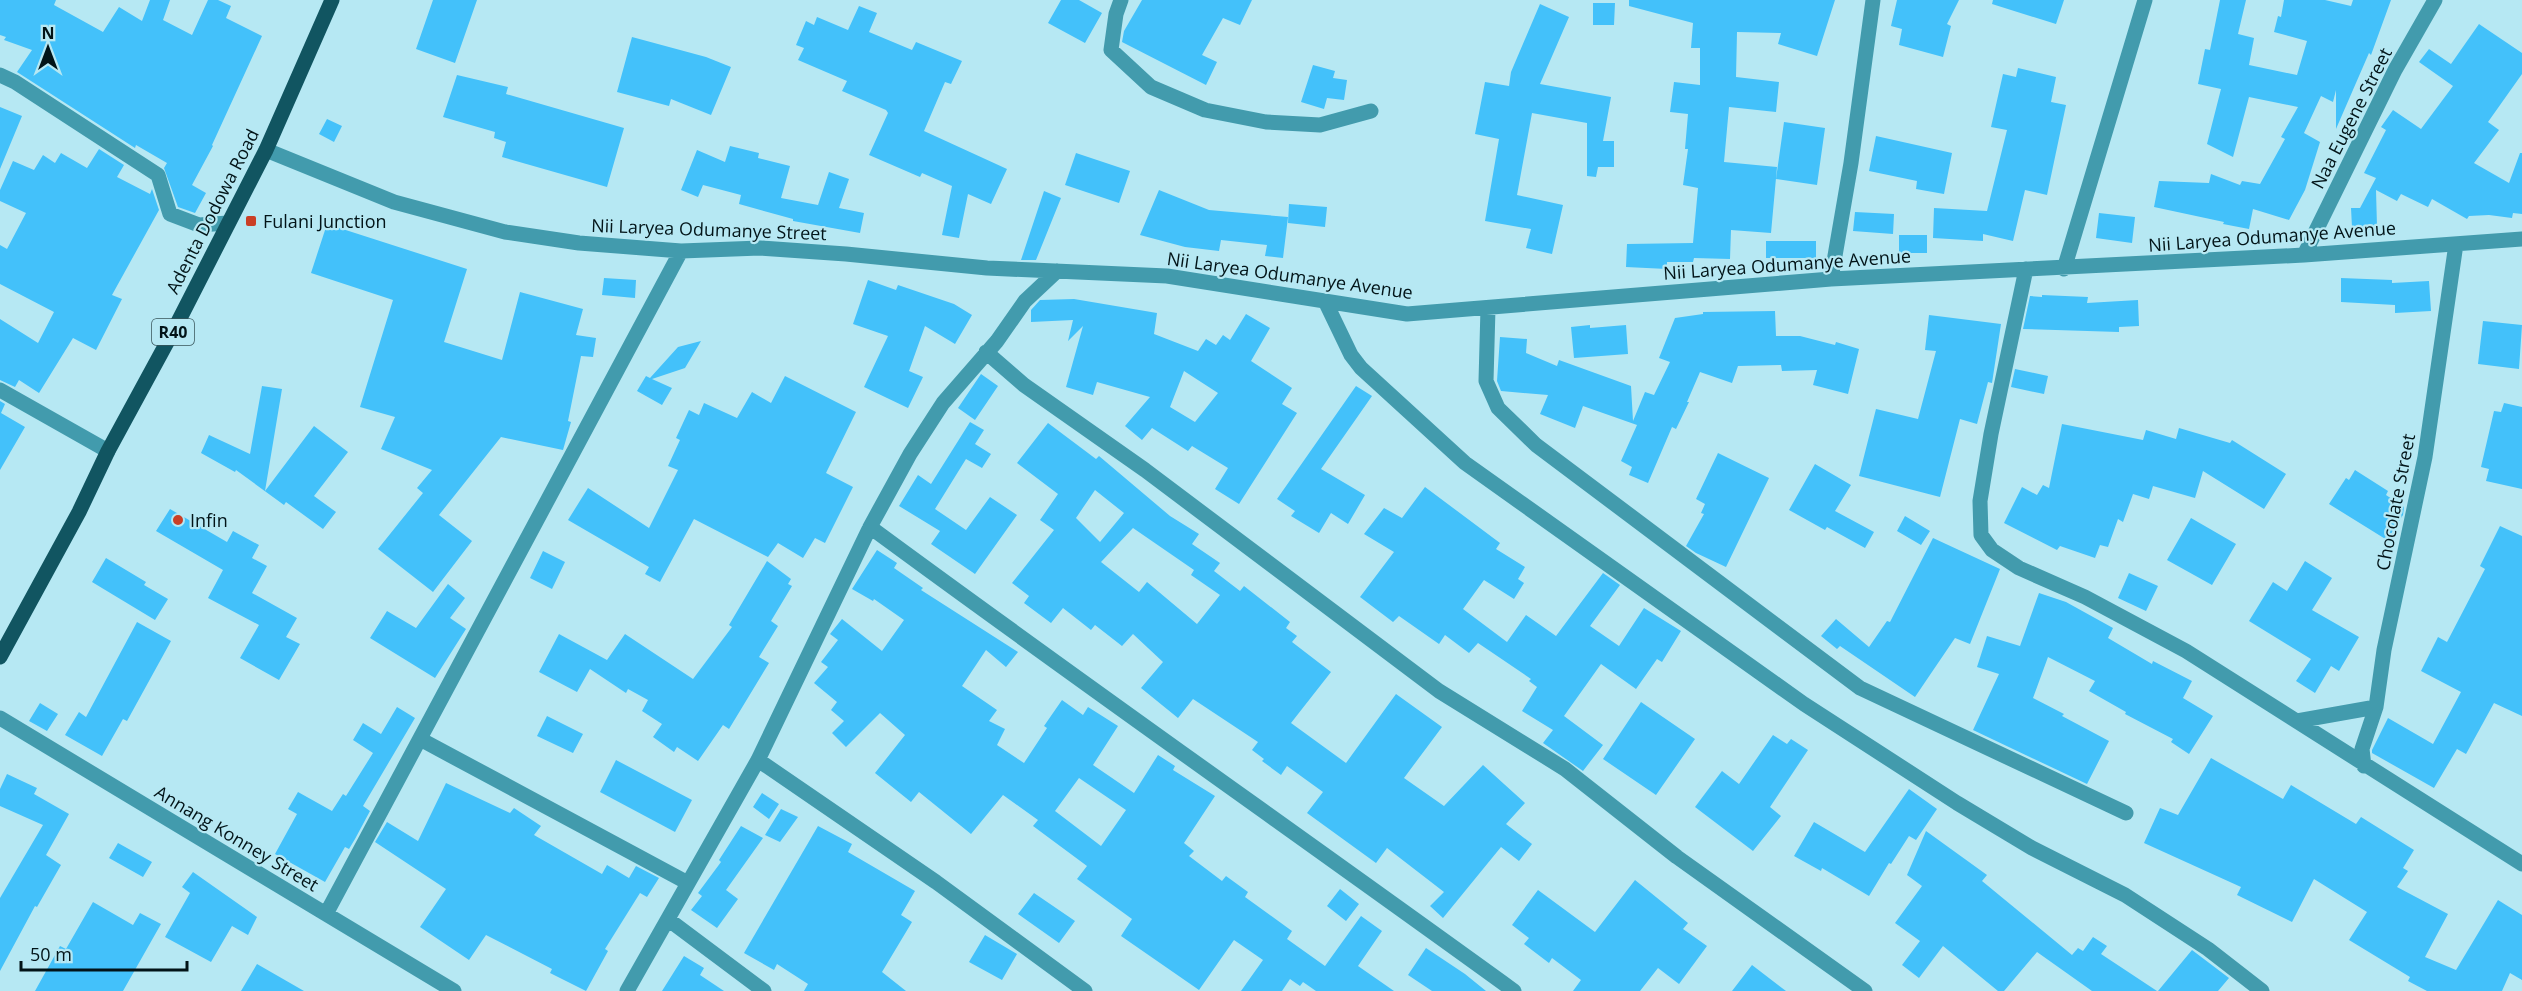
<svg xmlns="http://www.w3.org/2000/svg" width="2522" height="991" font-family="'Open Sans',sans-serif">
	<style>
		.building { fill: #43c1fa; fill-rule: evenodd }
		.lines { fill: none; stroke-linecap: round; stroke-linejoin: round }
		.minor { stroke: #429bad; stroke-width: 15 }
		.major { stroke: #115561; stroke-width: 15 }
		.poi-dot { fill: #ca3f26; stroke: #b6e8f3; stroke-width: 2 }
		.labels { text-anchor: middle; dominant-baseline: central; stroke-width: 4.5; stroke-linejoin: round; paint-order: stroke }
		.shield { fill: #b6e8f3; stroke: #38545a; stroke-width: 1.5 }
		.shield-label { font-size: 16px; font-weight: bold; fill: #021418 }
		.street-label { font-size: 18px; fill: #021418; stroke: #b6e8f3 }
		.poi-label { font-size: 18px; fill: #021418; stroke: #b6e8f3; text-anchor: start }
	</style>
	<rect width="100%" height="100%" fill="#b6e8f3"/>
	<path class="building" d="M0,0H56L54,5L103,32L119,7L142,21L150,0H170L163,20L192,35L208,0H218L231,6L226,18L262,36L212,145L213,146L192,185L206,193L195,213L178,207L164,168L167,163L136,145L135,148L17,72L32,50L4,40L6,37L0,35Z
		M433,0H477L455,63L416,49Z
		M1061,0H1079L1102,13L1085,43L1048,23Z
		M1142,0H1252L1240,25L1223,18L1202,55L1217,62L1206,85L1122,42L1124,31Z
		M1629,0H1835L1817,56L1778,44L1781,33L1737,32L1736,77L1779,82L1776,112L1729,107L1724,162L1777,167L1771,233L1731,230L1730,259L1694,258L1693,262H1667V269L1626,267L1627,244L1693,243L1698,188L1683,185L1688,149H1685L1688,114L1670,112L1674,82L1700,85V48H1691L1693,23L1629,6Z
		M1897,0H1959L1947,24L1951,26L1943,57L1899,45L1902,29L1891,26Z
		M1993,0H2064L2056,24L1992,4Z
		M2220,0H2246L2238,34L2254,38L2249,65L2297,75L2307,41L2274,32L2278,16L2281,17L2284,0H2325L2351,6L2353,0H2391L2371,55L2369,53L2336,129V90L2333,102L2321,96L2304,133L2320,142L2305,190L2289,220L2253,209L2249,229L2223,224L2224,222L2154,207L2159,181L2209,183L2211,174L2240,185L2242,181L2260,184L2285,139L2281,137L2298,107L2249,97L2233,157L2207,144L2221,89L2198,84L2205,49L2210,50Z
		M1593,3H1615L1614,25H1593Z
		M1540,4L1569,17L1540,84L1611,97L1603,141H1614V167H1598L1596,177L1587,176V123L1532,113L1517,195L1563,205L1552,254L1526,248L1531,229L1485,221L1499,139L1475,134L1485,82L1509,86L1511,72Z
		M859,6L877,13L869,32L912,50L916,42L962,61L951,84L945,82L924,131L1007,169L991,204L968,194L959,238L942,235L952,186L922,173L920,177L869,155L888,113L886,110L842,91L847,81L798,60L804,48L796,45L806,21L814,25L817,17L848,30Z
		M2479,24L2522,53V74L2488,122L2499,130L2474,163L2509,183L2520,153H2522V214L2513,213L2512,218L2489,215L2469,216L2467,219L2432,199L2428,207L2401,194L2397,201L2376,190L2377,227H2352L2351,208H2360L2376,178L2364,173L2386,130L2381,127L2393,110L2421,129L2453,86L2419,62L2429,49L2451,64Z
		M632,37L706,57L731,67L711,115L671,99L669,106L617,92Z
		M1313,65L1335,71L1333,78L1347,80L1344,100L1327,98L1324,109L1301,102Z
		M2018,68L2056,77L2051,102L2066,105L2047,195L2025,190L2013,241L1983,234V241L1933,238L1934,208L1987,211L2007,130L1991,127L2003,74L2016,77Z
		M457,75L508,87L506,94L624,128L607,187L502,157L506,142L494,138L495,132L443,117Z
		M0,107L22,116L0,169Z
		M327,119L342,126L334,142L319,134Z
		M1784,122L1825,128L1817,185L1776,179Z
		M1876,136L1952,153L1944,194L1916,189L1917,181L1869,171Z
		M730,146L759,153L758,158L790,166L781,198L818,205L829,172L849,179L839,208L864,213L860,233L793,221V219L739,204L741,195L703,185L698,197L681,190L697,150L725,162Z
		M99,149L124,165L117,177L150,194L152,189L159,210L112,295L122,299L96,350L73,338L39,393L19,380L15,387L0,380V319L38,343L54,312L0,284V245L7,249L26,213L0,201V190L13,161L34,170L43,155L55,163L61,153L87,168Z
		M1076,153L1130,171L1119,203L1065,185Z
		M1159,190L1209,210L1288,217L1283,258L1265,256L1267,245L1221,240L1219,251L1185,247L1140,235Z
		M1044,191L1061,198L1036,260H1021Z
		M1289,204L1327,207L1325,227L1288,223Z
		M1855,212L1894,214L1893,234L1853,231Z
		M2099,213L2135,217L2132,243L2096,238Z
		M327,224L467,269L444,342L502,360L520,292L583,309L576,335L596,338L593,357L581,356L568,421L571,422L563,450L501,437L439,515L472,541L433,592L378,549L423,493L417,488L432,470L381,449L395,417L360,407L393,300L311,273Z
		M1899,235H1927V253H1899Z
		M1766,241H1816V258H1766Z
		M604,278L636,280L635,298L602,295Z
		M2341,278L2392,280V283L2429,281L2431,311L2395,313V305L2341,302Z
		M868,280L896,290L898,285L954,304L972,315L955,344L925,326L909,371L923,377L908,408L864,387L888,336L853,324Z
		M2042,295L2088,297L2087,303L2138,300L2139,326L2119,327V332L2023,329L2030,296L2042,297Z
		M1074,299L1157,313L1154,334L1198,351L1206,339L1216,345L1223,335L1230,340L1246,314L1270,328L1251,361L1292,388L1282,404L1297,413L1239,504L1215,489L1228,468L1192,446L1188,451L1152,428L1142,440L1125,426L1150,397L1097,382L1093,395L1066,387L1083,326L1068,341L1073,320L1031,322V310L1040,300ZM1184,371L1218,393L1195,422L1170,407Z
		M1775,311L1776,336H1800L1835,345L1836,342L1859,349L1848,394L1813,385L1817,370L1782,371L1781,365L1738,366L1732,383L1700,372L1687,402H1689L1676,429L1672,427L1648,483L1629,475L1632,467L1621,461L1637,425L1583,406L1575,428L1540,414L1548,395L1501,391L1497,381L1500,337L1527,339L1526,353L1557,366L1559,360L1631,386L1633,421L1645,392L1654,395L1670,362L1659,358L1675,318L1703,314V312Z
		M1929,315L2001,324L1992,383L1988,382L1977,424L1960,419L1940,497L1859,476L1876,409L1918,419L1936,351L1925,350Z
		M2483,321L2522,325L2519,369L2478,364Z
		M1590,325V328L1626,325L1628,354L1574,358L1571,327Z
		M701,341L685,368L652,379L672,388L662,405L637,391L646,376L650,378L678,347Z
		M2015,369L2048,376L2044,394L2011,387Z
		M981,374L998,386L975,420L958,408Z
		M785,376L856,412L826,473L853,487L825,543L815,538L803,558L778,543L768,557L694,519L660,582L645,574L649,567L568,520L588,488L649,528L678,470L668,466L680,440L676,438L689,410L699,415L704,403L737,418L752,392L771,403Z
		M262,386L282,389L265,491L314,426L348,452L314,496L336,512L323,529L286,502L284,505L236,470L235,472L201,453L209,435L250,454Z
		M1356,386L1372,396L1321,469L1365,495L1348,524L1331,513L1319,533L1291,516L1295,511L1277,499Z
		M0,401L5,404L1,413L25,427L0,470Z
		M2504,403L2522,407V489L2486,481L2489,469L2481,467L2494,411L2501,412Z
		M970,422L984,430L975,444L991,454L982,468L966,459L935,509L966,530L990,497L1017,515L975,574L931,544L940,531L899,506L918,475L931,484Z
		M1048,423L1096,459L1099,456L1170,516L1199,534L1192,544L1220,563L1214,571L1240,591L1244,586L1290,622L1286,628L1297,636L1292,642L1331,672L1291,723L1346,763L1396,694L1442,727L1404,778L1444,806L1483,765L1525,803L1506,824L1532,844L1519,861L1501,847L1443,918L1430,906L1444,892L1387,848L1376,863L1307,813L1323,792L1287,766L1281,775L1262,761L1264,759L1252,750L1258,742L1193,699L1178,718L1141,688L1163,662L1133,634L1122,646L1095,625L1091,630L1063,608L1051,623L1024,603L1029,596L1012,583L1054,530L1040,520L1058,494L1017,463ZM1095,490L1124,513L1100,542L1076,518ZM1133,528L1194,570L1191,575L1220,595L1197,624L1147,582L1139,592L1101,562Z
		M2062,424L2143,440L2146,430L2176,439L2179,428L2230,443L2232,440L2286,474L2264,509L2203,471L2195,498L2153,486L2149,499L2133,494L2123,522L2118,519L2108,547L2100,545L2095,558L2060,546L2057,550L2004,523L2022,487L2037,495L2043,485L2049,488Z
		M1718,453L1769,478L1726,567L1696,553L1686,546L1704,514L1701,513L1705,504L1696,499Z
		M1815,464L1851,485L1835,511L1874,532L1865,548L1827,527L1825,530L1789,510Z
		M2355,470L2388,491L2386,495L2404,507L2403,515L2387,540L2329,504L2346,478L2349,480Z
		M1425,487L1500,543L1496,549L1525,567L1518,579L1524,583L1514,599L1484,580L1463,609L1507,642L1526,615L1556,636L1603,573L1620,585L1590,626L1619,646L1644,608L1681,631L1662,662L1657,659L1636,689L1601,664L1564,716L1603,745L1583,771L1543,743L1553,730L1522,711L1537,687L1529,681L1531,679L1478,643L1469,653L1445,635L1439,644L1399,616L1393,622L1360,597L1394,552L1364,534L1384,508L1402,518Z
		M170,509L227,542L233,531L259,545L252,558L267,566L252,593L297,618L286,637L300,644L279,680L240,658L259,625L208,598L223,570L156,531Z
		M1905,516L1930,531L1921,545L1897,531Z
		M2191,518L2236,544L2212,585L2167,560Z
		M2500,526L2522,536V716L2494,703L2466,754L2457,749L2434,788L2372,753V750L2388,718L2433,744L2461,692L2421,671L2438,637L2447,642L2485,569L2480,566Z
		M1933,538L2000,569L1970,644L1955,638L1915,697L1840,646L1837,649L1821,636L1836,619L1869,647L1887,621L1890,622Z
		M877,550L897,563L894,568L923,588L921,590L1018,652L1006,667L986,650L962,686L997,710L989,721L1005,729L997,745L1024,763L1047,728L1044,726L1062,700L1083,715L1088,707L1118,726L1093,765L1134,793L1158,755L1175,766L1173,770L1215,796L1184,843L1194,851L1189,856L1222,881L1226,876L1248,892L1245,897L1292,931L1287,939L1325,966L1361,916L1382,931L1358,966L1394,991H1316L1303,982L1300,986L1290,979L1282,991H1241L1263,960L1234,940L1199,990L1121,936L1132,919L1077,879L1087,866L1033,826L1038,820L1003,795L971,834L919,792L911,802L875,773L905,735L880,713L846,747L832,733L844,721L831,710L837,702L814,683L828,667L821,662L838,640L830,634L842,619L882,651L904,620L874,599L873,601L852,589ZM1079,778L1126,810L1101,846L1055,811Z
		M543,551L565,562L552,589L530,578Z
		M106,558L146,582L144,585L168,599L155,620L92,582Z
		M767,561L791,579L788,584L792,586L771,621L778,626L759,657L769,663L729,729L723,725L698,761L677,747L674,752L653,737L662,724L642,711L648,700L628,689L626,693L590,669L577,692L539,672L559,634L607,660L625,634L693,679L732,627L729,625Z
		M2305,561L2332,578L2312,610L2359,637L2339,671L2331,666L2315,693L2296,681L2311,659L2249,621L2273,582L2287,591Z
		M2129,573L2158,586L2146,611L2118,598Z
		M448,584L465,598L450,618L466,629L435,678L370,638L387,611L416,628Z
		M2039,593L2066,602L2113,628L2108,638L2152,664L2153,661L2192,681L2183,698L2213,716L2189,754L2171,742L2173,739L2125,714L2126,712L2089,691L2095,681L2048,657L2033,698L2064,714L2062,716L2109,741L2087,784L1973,730L1999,674L1977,667L1987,636L2020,646Z
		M137,622L171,641L127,721L123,719L102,756L65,735L79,712L86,717Z
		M1641,702L1695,739L1656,795L1603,759Z
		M40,703L58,714L47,731L29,721Z
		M397,707L415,718L363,806L370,811L355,839L349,849L345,847L325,882L275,854L297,814L288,809L298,792L332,811L343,794L346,796L373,753L353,740L363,723L381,734Z
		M547,716L583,734L573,753L537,736Z
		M1773,735L1787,744L1791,739L1808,750L1770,807L1781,816L1753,851L1695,807L1722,771L1739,784Z
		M2211,758L2283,799L2291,785L2356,824L2361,817L2414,850L2403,868L2408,871L2397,887L2448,914L2425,957L2456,970L2498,900L2522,915V980L2510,973L2502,991H2427L2408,981L2410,977L2349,940L2367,912L2314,879L2292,922L2237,895L2241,887L2144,843L2160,808L2178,815Z
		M616,760L692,800L675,832L600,792Z
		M7,774L37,788L34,794L69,814L46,855L61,865L37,907L35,906L0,971V898L43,825L0,806V789Z
		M446,783L510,813L514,808L541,826L534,835L602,874L607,865L629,878L636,866L659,878L647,897L640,893L605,949L608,951L586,991L550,973L552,969L486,935L469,960L420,927L446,889L375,842L387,822L418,841Z
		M1909,789L1937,809L1916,840L1909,836L1891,864L1889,863L1869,896L1822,868L1821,871L1794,856L1814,822L1865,852Z
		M762,793L779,804L769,819L753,807Z
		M781,809L798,817L780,842L765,835Z
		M741,826L763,838L726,890L738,899L717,928L691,910L702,896L698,893L721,862L719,860Z
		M818,826L852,844L848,852L915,891L901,915L912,922L882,972L906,991H804L808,984L777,964L774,970L744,953Z
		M1926,831L1987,875L1982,881L2072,955L2078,948L2083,951L2093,937L2107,946L2101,954L2157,991H2092L2037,952L2004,991H1998L1943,946L1919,978L1902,965L1920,941L1895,923L1922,886L1907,875Z
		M118,843L152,862L143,877L109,858Z
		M193,872L257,917L248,935L232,926L211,962L165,937L190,893L182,887Z
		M1635,880L1688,923L1683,929L1707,946L1679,984L1658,968L1640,991H1573L1581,980L1552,958L1549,963L1524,944L1529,938L1512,925L1538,890L1595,932Z
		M1340,889L1359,904L1346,921L1327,906Z
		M1034,893L1075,921L1059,943L1018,914Z
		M93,902L133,925L140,913L161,924L123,991H35L60,946L66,949Z
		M985,935L1017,954L1002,980L969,962Z
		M1426,948L1465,974L1486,991H1432L1408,975Z
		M2192,950L2229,978L2218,991H2158Z
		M684,956L704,968L700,975L724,991H662Z
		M257,964L304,991H241Z
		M1752,965L1786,991H1732Z"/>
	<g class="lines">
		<path class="minor" d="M1121,0L1116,14L1111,50L1151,87L1205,110L1266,122L1320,125L1371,111
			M0,75L15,82L158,175L170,214L199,225L228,223
			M266,150L394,202L505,232L579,243L681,251L760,248L846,254L987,268L1167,276L1407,314L1831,279L2304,255L2522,239
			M2304,255L2395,70L2435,0
			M2026,269L1991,434L1980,501L1981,535L1992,550L2019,568L2085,597L2186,651L2522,864
			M2064,269L2145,0
			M1831,279L1851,163L1873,0
			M1325,301L1351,355L1361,368L1465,463L1804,704L1957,803L2032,848L2125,895L2208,949L2262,991
			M1488,308L1486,381L1498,408L1536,445L1860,688L2126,813
			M986,352L1024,385L1145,470L1439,691L1565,769L1677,857L1865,991
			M0,390L108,451
			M870,527C1083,684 1300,836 1514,991
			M0,718L454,991
			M2297,721L2376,707
			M420,739L688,883
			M758,760L936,882L1085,991
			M2364,766L2362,749L2376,707L2384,650L2425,457L2456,244
			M326,914L681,251
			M669,920L764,991
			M627,991L758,760L870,527L910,454L943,403L997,341L1025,301L1057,271"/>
		<path class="major" d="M0,657L79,512L108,451L177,324L266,150L332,0"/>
	</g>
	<g class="poi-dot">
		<rect x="245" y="215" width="12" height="12" rx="3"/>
		<circle cx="178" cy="520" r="6"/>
	</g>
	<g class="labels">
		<rect class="shield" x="152" y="319" width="42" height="26" rx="4.5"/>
		<g class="shield-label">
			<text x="173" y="332">R40</text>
		</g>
		<g class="street-label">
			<text transform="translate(2351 118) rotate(-63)">Naa Eugene Street</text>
			<text transform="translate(212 211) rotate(-63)">Adenta Dodowa Road</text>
			<text transform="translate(709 229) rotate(2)">Nii Laryea Odumanye Street</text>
			<text transform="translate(2272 236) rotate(-4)">Nii Laryea Odumanye Avenue</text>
			<text transform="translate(1787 264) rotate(-4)">Nii Laryea Odumanye Avenue</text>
			<text transform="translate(1290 275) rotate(8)">Nii Laryea Odumanye Avenue</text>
			<text transform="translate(2395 502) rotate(-79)">Chocolate Street</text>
			<text transform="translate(237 838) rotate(31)">Annang Konney Street</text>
		</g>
		<g class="poi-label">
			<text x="263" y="221">Fulani Junction</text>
			<text x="190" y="520">Infin</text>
		</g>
	</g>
	<g transform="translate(48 48)" stroke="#b6e8f3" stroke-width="4.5" paint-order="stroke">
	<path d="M0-4.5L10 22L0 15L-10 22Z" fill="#021418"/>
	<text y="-9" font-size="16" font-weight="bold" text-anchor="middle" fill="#021418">N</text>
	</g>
	<path d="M21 961v9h166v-9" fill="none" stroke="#021418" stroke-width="3"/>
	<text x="30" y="961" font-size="18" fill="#021418" stroke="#b6e8f3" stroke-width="4.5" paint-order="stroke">50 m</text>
</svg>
